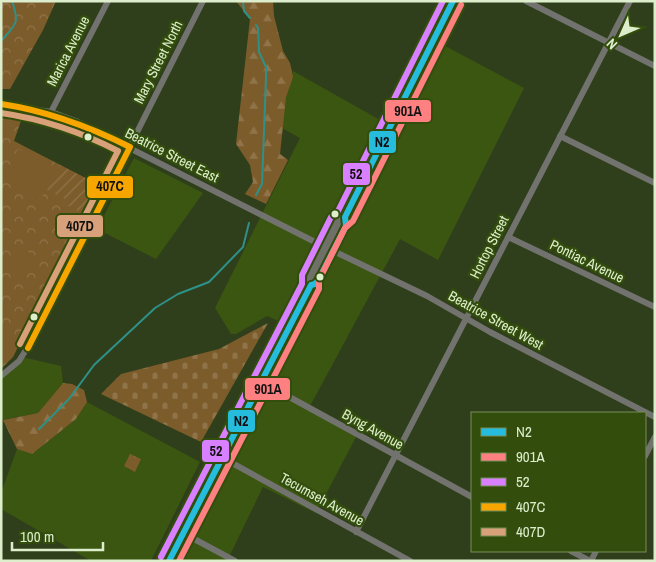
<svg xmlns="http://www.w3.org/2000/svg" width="656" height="562" font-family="'Archivo Narrow',sans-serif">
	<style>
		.built { fill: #3a5611 }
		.forest { fill: url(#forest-firs) }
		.cemetery { fill: url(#cemetery-stones) }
		.park { fill: url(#park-crowns) }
		.garden { fill: url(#garden-furrows) }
		.pitch { fill: #7d5c2c }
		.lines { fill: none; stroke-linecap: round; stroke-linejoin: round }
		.stream { stroke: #2e9189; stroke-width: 2 }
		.minor { stroke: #72736f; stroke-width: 6 }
		.major { stroke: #6f7168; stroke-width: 8 }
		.bus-1-casing { stroke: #334e0c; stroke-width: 10 }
		.bus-2-casing { stroke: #334e0c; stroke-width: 10 }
		.bus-3-casing { stroke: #334e0c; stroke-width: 10 }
		.bus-4-casing { stroke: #334e0c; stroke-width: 10 }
		.bus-5-casing { stroke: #334e0c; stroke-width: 10 }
		.bus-1 { stroke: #26bcdd; stroke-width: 6 }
		.bus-2 { stroke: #ff8080; stroke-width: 6 }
		.bus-3 { stroke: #d880ff; stroke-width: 6 }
		.bus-4 { stroke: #f7a600; stroke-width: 6 }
		.bus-5 { stroke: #d9a179; stroke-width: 6 }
		.bus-dot { fill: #ddeecd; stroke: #334e0c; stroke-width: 2 }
		.labels { text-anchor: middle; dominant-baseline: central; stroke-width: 4.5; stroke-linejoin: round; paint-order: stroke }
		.street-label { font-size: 14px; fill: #ddeecd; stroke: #334e0c }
		.line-badge { stroke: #334e0c; stroke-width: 2 }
		.pale-badge-label { font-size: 14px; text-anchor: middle; font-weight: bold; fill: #111 }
	</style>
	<defs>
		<pattern id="forest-firs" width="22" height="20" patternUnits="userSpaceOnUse" patternTransform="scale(1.25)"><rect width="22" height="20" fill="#7d5c2c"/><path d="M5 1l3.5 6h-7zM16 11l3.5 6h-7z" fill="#8f7449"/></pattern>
		<pattern id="cemetery-stones" width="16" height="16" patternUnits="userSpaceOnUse" patternTransform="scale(1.25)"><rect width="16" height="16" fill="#7d5c2c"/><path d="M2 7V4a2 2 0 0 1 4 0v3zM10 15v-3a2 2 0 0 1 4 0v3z" fill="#8f7449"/></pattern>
		<pattern id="park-crowns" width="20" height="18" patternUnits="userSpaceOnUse" patternTransform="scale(1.25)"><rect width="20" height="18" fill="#7d5c2c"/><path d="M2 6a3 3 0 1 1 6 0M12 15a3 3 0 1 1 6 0" fill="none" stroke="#8f7449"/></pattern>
		<pattern id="garden-furrows" width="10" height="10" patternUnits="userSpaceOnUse" patternTransform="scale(1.25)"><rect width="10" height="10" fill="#7d5c2c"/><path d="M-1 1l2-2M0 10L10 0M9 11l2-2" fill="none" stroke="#8f7449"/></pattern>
	</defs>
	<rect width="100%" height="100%" fill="#303f1b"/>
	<path class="built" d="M434,40L524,88L438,260L400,239L309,408L356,437L316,513L263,487L227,561H170L290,326L267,316L236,334H231L215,308L300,138L271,122L293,71L380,120L356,167L367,174Z
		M134,158L203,193L156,259L97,229Z
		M22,357L61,366L63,383L38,413L1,420V376Z
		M87,402L200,462L151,561H91L1,509V493L17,449L32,454L76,419Z"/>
	<path class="forest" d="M236,1H273L274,16L283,51L290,63L293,77L286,97L280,154L288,160L266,204L245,194L253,182L250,165L236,144L250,19Z
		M63,383L72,384L84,390L87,402L76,419L32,454L17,449L3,420L38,413Z"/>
	<path class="cemetery" d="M268,323L201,442L101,394L121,374L219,349Z"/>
	<path class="park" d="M1,1H56L43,30L10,89H1Z
		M1,115L22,118L14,141L99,185L13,357L1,369Z
		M130,454L141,459L135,472L124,466Z"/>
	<path class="garden" d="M60,165L99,185L84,214L65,204L67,200L47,190Z"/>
	<path class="pitch" d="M18,149L56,169L41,199L3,179Z
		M20,248L34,255L22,277L8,270Z
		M1,331L11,336L14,340L13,346L8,350L1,349Z"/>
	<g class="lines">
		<path class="stream" d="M243,1L244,11L250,18
			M256,25L258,28L259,52L266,67V77L262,184L256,195
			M1,41C16,24 20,24 12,1
			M39,429L69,399L94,365L155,308L178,294L209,282L243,247L249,223"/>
		<path class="minor" d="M526,1L655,66
			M1,104L51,112L76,121L325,247L427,296L490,332L655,417
			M51,112L108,1
			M560,136L655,183
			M508,237L655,307
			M1,376L19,361L34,337L203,1
			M262,382L472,497
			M645,456L655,437
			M223,458L410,561
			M356,532L630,1
			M183,533L235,561
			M571,551L590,561
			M591,561L596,551"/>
		<path class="major" d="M311,285L315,284L319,279L346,226L345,217
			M169,561L310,287L311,285L310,279L338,222L345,217L453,1"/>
		<g class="bus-1-casing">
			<path id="bus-1" d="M169,561L311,285L315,284L319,279L346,226L345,217L453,1"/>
		</g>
		<g class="bus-2-casing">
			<path id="bus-2" d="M179,561L319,289V280L345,228L353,221L461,5"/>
		</g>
		<g class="bus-3-casing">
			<path id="bus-3" d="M161,557L302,284V275L331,217L338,211L443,1"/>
		</g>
		<g class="bus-4-casing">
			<path id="bus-4" d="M1,104C48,111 88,126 130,147L28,348"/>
		</g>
		<g class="bus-5-casing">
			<path id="bus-5" d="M1,113C43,119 81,132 118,151L20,344"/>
		</g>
		<use href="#bus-1" class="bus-1"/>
		<use href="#bus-2" class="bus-2"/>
		<use href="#bus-3" class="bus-3"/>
		<use href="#bus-4" class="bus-4"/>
		<use href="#bus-5" class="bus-5"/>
	</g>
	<g class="bus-dot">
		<circle cx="88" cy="137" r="4.5"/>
		<circle cx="335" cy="214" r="4.5"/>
		<circle cx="320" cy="277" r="4.5"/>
		<circle cx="34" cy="317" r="4.5"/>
	</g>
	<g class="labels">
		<g class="street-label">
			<text transform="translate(68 51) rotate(-63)">Marica Avenue</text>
			<text transform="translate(158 62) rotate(-63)">Mary Street North</text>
			<text transform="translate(172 155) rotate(27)">Beatrice Street East</text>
			<text transform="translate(489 247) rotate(-63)">Hortop Street</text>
			<text transform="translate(587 261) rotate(26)">Pontiac Avenue</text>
			<text transform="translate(496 320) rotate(29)">Beatrice Street West</text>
			<text transform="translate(373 429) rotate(29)">Byng Avenue</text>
			<text transform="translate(322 499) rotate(29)">Tecumseh Avenue</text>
		</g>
	</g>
	<g class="line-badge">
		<rect x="384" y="99" width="48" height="24" rx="5" fill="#ff8080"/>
		<rect x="368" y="130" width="29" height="24" rx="5" fill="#26bcdd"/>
		<rect x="342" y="162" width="29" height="24" rx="5" fill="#d880ff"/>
		<rect x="86" y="175" width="48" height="24" rx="5" fill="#f7a600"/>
		<rect x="56" y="214" width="48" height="24" rx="5" fill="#d9a179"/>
		<rect x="244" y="377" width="47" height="24" rx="5" fill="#ff8080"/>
		<rect x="227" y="409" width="29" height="24" rx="5" fill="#26bcdd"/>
		<rect x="201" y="439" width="29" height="24" rx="5" fill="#d880ff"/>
	</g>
	<g class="pale-badge-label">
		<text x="408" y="116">901A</text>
		<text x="382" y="147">N2</text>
		<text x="356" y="179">52</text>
		<text x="110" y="191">407C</text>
		<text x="80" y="231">407D</text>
		<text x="268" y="394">901A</text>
		<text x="241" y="426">N2</text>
		<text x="216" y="456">52</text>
	</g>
	<rect width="656" height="562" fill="none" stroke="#ddeecd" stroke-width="5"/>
	<rect x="471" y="412" width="175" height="140" fill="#334e0c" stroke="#778e59"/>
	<rect x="481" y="428" width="25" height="8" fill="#26bcdd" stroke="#778e59"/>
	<text x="516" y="437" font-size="15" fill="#ddeecd">N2</text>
	<rect x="481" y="453" width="25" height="8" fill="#ff8080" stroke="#778e59"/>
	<text x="516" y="462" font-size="15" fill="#ddeecd">901A</text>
	<rect x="481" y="478" width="25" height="8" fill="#d880ff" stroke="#778e59"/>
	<text x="516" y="487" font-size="15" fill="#ddeecd">52</text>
	<rect x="481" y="503" width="25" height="8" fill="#f7a600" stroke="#778e59"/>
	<text x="516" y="512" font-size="15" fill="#ddeecd">407C</text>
	<rect x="481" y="528" width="25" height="8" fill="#d9a179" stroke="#778e59"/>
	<text x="516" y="537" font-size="15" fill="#ddeecd">407D</text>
	<g transform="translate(621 35) rotate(225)" stroke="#334e0c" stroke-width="4" paint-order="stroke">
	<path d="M0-4L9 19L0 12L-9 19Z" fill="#ddeecd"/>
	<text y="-8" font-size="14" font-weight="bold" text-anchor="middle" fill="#ddeecd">N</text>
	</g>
	<path d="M12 542v8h91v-8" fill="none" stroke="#ddeecd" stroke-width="2.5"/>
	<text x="20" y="542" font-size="15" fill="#ddeecd" stroke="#334e0c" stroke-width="4" paint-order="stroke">100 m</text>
</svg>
